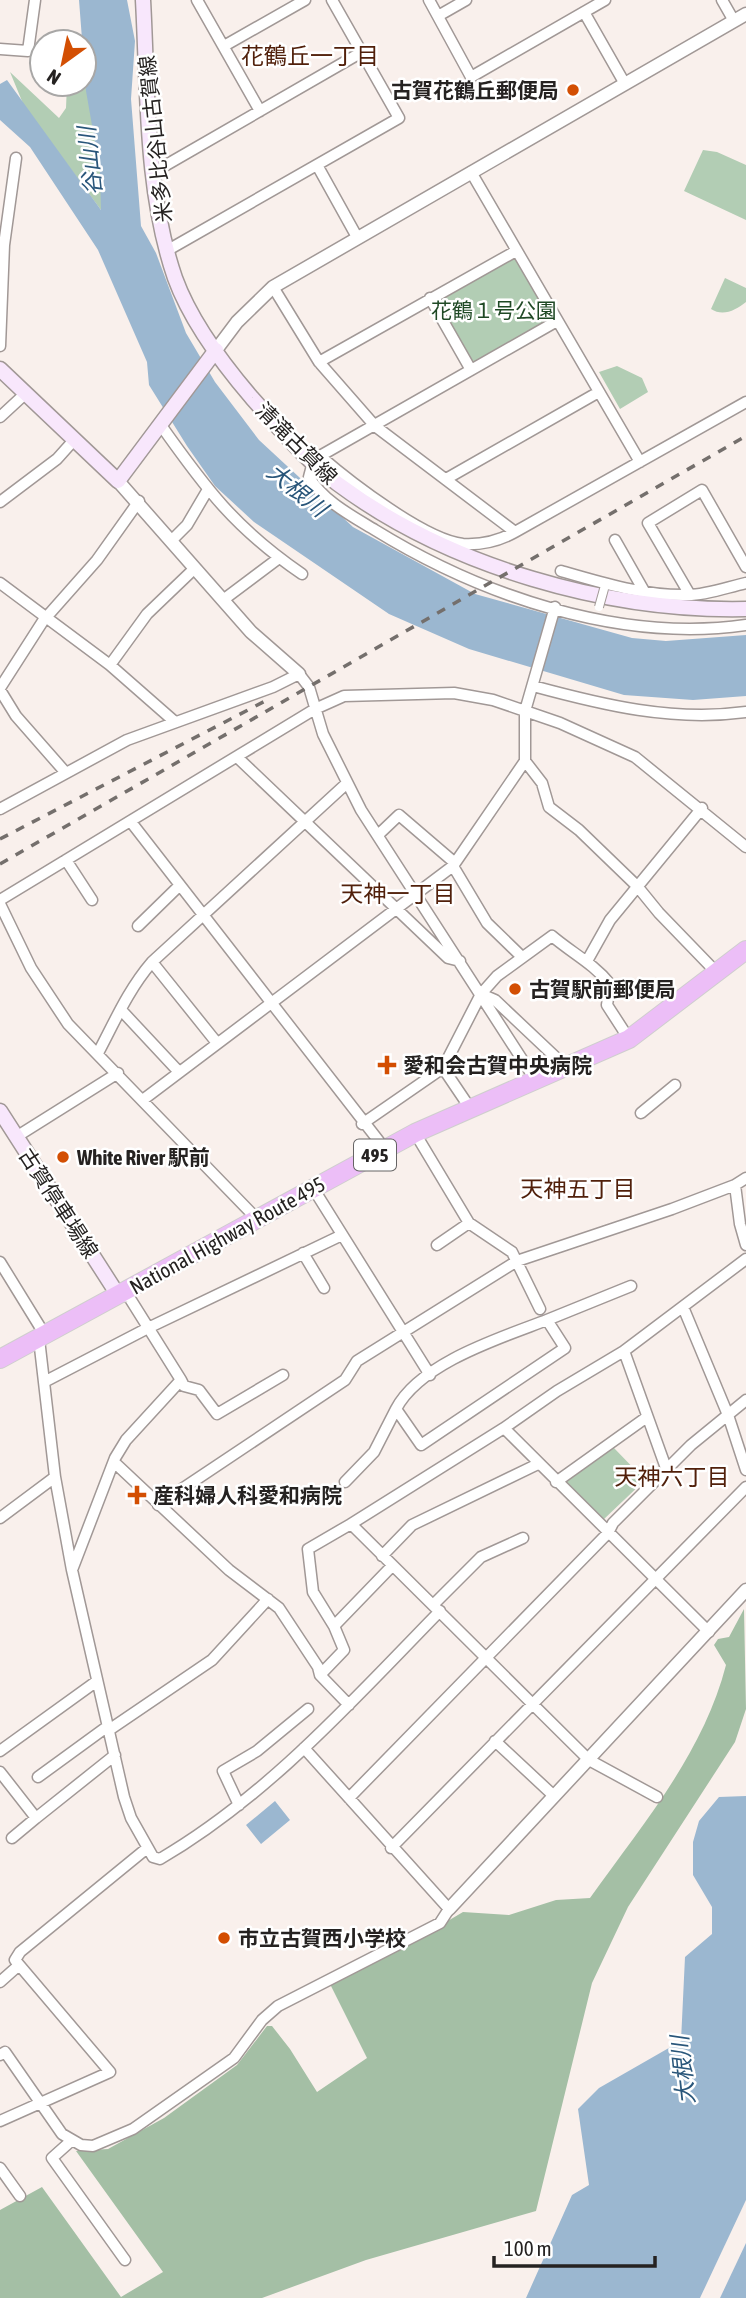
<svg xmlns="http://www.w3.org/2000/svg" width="746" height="2298" font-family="'Asap Condensed','Noto Sans JP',sans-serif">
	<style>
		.green { fill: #b2cdb4 }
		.forest { fill: #a4bfa5 }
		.water { fill: #9bb7d0 }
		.pier { fill: #f9f0ec }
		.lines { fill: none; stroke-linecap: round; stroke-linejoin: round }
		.minor-casing { stroke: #a19896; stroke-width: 13 }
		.tertiary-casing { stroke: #a19896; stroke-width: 15 }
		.secondary-casing { stroke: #a19896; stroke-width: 17 }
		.trunk-casing { stroke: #cfcece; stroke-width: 20 }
		.minor { stroke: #fff; stroke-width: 10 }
		.tertiary { stroke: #fff; stroke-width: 12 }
		.secondary { stroke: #f8e7fc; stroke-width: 14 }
		.trunk { stroke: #ecbef7; stroke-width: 18 }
		.rail { stroke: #746f6c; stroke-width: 3.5; stroke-dasharray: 9 9; stroke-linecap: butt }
		.pedestrian-bridge-casing { stroke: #a19896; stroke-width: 10; stroke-linecap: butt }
		.pedestrian-bridge { stroke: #fff; stroke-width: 8 }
		.poi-dot { fill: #d34f03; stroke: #fff; stroke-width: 2.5 }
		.labels { text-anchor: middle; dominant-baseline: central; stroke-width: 5; stroke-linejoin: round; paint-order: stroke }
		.shield { fill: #fff; stroke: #666464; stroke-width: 2 }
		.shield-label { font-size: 19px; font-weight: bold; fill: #252221 }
		.poi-label { font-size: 21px; font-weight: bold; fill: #252221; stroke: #fff; text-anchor: start }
		.street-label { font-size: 21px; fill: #252221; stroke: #fff }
		.park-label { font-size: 21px; fill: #1f4925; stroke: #fff }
		.neighbourhood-label { font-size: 23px; fill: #51200b; stroke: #fff }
		.water-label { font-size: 23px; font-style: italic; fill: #29567a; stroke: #fff }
	</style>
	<rect width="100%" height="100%" fill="#f9f0ec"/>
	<path class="green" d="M85,60C86,103 110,174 101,210L24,106L10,72L59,118L66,108L67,84H84Z
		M703,150L717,152L746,165V220L684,191Z
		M511,258L517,261L548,316L546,322L476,362L471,360L438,303L440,299Z
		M725,278L746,288V302C736,310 723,317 711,309Z
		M617,366L642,378L648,392L620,409L599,372Z
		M613,1447L645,1480L603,1520L566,1485L567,1479Z"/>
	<path class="forest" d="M744,1609L746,1709L735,1742L628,1907L592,1983L536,2211L366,2260L262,2298H0V2210L42,2187L121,2297L163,2272L76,2151L108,2149L164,2118L237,2065L267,2026H272L290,2049L317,2092L367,2058L330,1984L402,1948L463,1912L509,1915L556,1900L590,1898C642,1825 703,1754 726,1665L714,1645L718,1639L729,1637Z"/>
	<path class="water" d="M79,0H127L135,41L131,99L141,226L156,253L186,333L215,382L259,440L353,527L475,594L632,638L666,641L746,635V696L693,700L624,695L469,649L389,614L254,522L215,486L187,446L149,385L147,362L98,250L30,147L0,120V84L7,80L101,210L100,171L86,91Z
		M746,1796V2298H526L572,2195L589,2185L578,2109L599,2088L681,2041L685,1957L712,1934V1907L693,1875V1842L699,1821L719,1797Z
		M275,1801L290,1820L261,1844L246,1825Z"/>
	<path class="pier" d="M746,2200V2243L720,2298H700Z"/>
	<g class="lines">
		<g class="minor-casing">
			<path id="minor" d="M197,0L260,111
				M429,0L471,77L605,0
				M722,0L734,21
				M584,12L625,84
				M438,16L466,0
				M224,46L305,0
				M0,49L28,51L35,0
				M317,165L357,237
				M154,172L362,52
				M471,172L640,462
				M168,250L399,118L332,0
				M273,287L319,362L375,426L515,532
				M430,298L471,370
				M557,321L320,456L313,462L309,477C323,501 352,516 375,530C482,596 620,643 746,625
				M0,346L4,245L16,158
				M319,362L516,251
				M0,417L26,393
				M160,424C206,489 235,528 302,574
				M320,456C350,482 425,540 463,544C482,545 499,541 515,532L746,402
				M446,479L597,393
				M0,502L57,459L74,440
				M172,540L187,525L207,491
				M615,540L644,591
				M561,571C602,583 645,596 688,595C707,595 728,587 746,583
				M0,583L110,665L175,722
				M690,595L648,523L702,490L746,567
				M223,600L279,558
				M110,665L147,614L195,568
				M533,686C603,705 673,722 746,712
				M0,688L43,621L97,560L139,501
				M0,690L16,716L66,773
				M237,757L448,958L460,961
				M525,761L542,783L549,807L579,830L637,886L659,913L717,973
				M0,809L127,740L273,687L299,674L309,687L323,734L361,810L536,1081
				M131,822L385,1149
				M378,835L399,815L455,863
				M66,860L92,900
				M453,866L487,923L522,957
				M0,900L315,709L344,696L454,693L493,700L560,723L635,757L746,847
				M0,904L31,968L68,1024L257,1219
				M138,926L180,885
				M587,961L610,920L702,808
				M152,962L217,1043
				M481,994L495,1000L567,1068
				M122,1011L179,1072
				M98,1053C115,1021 128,990 152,962L346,784
				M443,1068L470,1108
				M144,1099L453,866L525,761V711L555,607
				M641,1113L675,1085
				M362,1124L443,1068L481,994L497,976L552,936C572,953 594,964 610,984L607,1005L629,1039
				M415,1133L469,1223L512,1252L540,1309
				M16,1137L118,1073
				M735,1185L740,1224L746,1245
				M313,1188L430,1375
				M437,1245L469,1223
				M303,1253L324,1288
				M0,1262L45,1335
				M683,1307L728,1415L746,1470
				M547,1320L565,1348L421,1445L396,1409C420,1363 500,1338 547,1320Z
				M547,1320L631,1286
				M39,1339L55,1477L72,1570L124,1797L131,1818L153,1857L160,1859C268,1796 353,1700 440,1611
				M181,1380L184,1386L199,1390L217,1414L283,1375
				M44,1382L148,1328L342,1235
				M504,1428L557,1391L624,1351
				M115,1463L229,1570L279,1608L318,1667L320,1675L349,1705
				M666,1468L624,1351L746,1259
				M345,1482L374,1452L396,1409
				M556,1482L647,1417
				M158,1505L345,1380L357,1361L517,1261L672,1209L735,1185L746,1178
				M0,1518L55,1477
				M382,1556L412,1525L538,1464
				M72,1570L115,1458L126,1440L181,1380L129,1297L120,1295
				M433,1605L481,1557L523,1538
				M334,1626L313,1592L308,1549L351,1524
				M320,1675L344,1650L334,1626L392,1566
				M109,1730L212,1660L268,1599
				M495,1741L554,1796
				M0,1751L97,1681
				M0,1772L36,1818L115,1755
				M38,1777L108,1726
				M657,1797L589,1760L351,1524L504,1428L709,1632
				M349,1798L608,1533L613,1523L691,1445L746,1400
				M239,1805L223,1771L257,1751L308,1709
				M12,1838L36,1818
				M391,1848L746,1487
				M0,1982L18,1966
				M0,2055L5,2052L62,2134L81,2145L93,2146L133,2129L234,2058L262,2020L278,2006L440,1923L449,1909L304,1748
				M0,2121L110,2072L15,1960L20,1952L146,1849
				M71,2141L52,2158L125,2260
				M0,2168L20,2196"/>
		</g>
		<g class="tertiary-casing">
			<path id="tertiary" d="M216,350L237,322L273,287L746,14
				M118,481L251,632L299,674
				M449,1909L746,1590"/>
		</g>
		<g class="secondary-casing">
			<path id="secondary" d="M143,0C148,91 145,191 175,278C191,322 222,363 252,398C279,428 305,460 338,484C450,567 608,612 746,609
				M0,369L118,481L216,350
				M0,1111L118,1295"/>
		</g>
		<g class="trunk-casing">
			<path id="trunk" d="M0,1359L415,1133L629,1039L746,950"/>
		</g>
		<use href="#minor" class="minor"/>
		<use href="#tertiary" class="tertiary"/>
		<use href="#secondary" class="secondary"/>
		<use href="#trunk" class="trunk"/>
		<path class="rail" d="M0,839L271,698
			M0,864L746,436"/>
		<g class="pedestrian-bridge-casing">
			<path id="pedestrian-bridge" d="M599,607L604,589"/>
		</g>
		<use href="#pedestrian-bridge" class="pedestrian-bridge"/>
	</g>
	<g class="poi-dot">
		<circle cx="573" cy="90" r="7"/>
		<circle cx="515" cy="989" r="7"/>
		<path d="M383.5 1054.5h7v7h7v7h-7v7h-7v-7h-7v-7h7z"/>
		<circle cx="63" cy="1157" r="7"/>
		<path d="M133.5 1484.5h7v7h7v7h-7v7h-7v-7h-7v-7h7z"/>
		<circle cx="224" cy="1938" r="7"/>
	</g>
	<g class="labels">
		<rect class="shield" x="354" y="1139.5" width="42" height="31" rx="5"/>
		<g class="shield-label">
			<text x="375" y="1155">495</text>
		</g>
		<g class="poi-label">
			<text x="559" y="90" text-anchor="end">古賀花鶴丘郵便局</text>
			<text x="529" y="989">古賀駅前郵便局</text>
			<text x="403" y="1065">愛和会古賀中央病院</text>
			<text x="77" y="1157">White River 駅前</text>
			<text x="153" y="1495">産科婦人科愛和病院</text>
			<text x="238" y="1938">市立古賀西小学校</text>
		</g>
		<g class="street-label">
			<text transform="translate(155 139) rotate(-96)">米多比谷山古賀線</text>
			<text transform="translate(297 443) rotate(45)">清滝古賀線</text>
			<text transform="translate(59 1203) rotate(57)">古賀停車場線</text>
			<text transform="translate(227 1235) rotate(-29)">National Highway Route 495</text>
		</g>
		<g class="park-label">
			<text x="494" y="310">花鶴１号公園</text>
		</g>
		<g class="neighbourhood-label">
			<text x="310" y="56">花鶴丘一丁目</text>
			<text x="398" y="894">天神一丁目</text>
			<text x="578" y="1189">天神五丁目</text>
			<text x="672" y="1477">天神六丁目</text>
		</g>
		<g class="water-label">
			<text transform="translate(90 161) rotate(-96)">谷山川</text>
			<text transform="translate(297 490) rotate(39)">大根川</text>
			<text transform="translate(683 2070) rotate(-96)">大根川</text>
		</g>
	</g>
	<g transform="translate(63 63) rotate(213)"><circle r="33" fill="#ffffff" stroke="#a8a7a6" stroke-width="2"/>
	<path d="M0-5L12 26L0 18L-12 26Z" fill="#d34f03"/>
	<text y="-10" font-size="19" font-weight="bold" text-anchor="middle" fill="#252221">N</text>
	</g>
	<path d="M494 2256v10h161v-10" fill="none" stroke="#252221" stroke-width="3.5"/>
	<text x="504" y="2256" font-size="21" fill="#252221" stroke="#ffffff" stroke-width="5" paint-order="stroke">100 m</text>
</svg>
